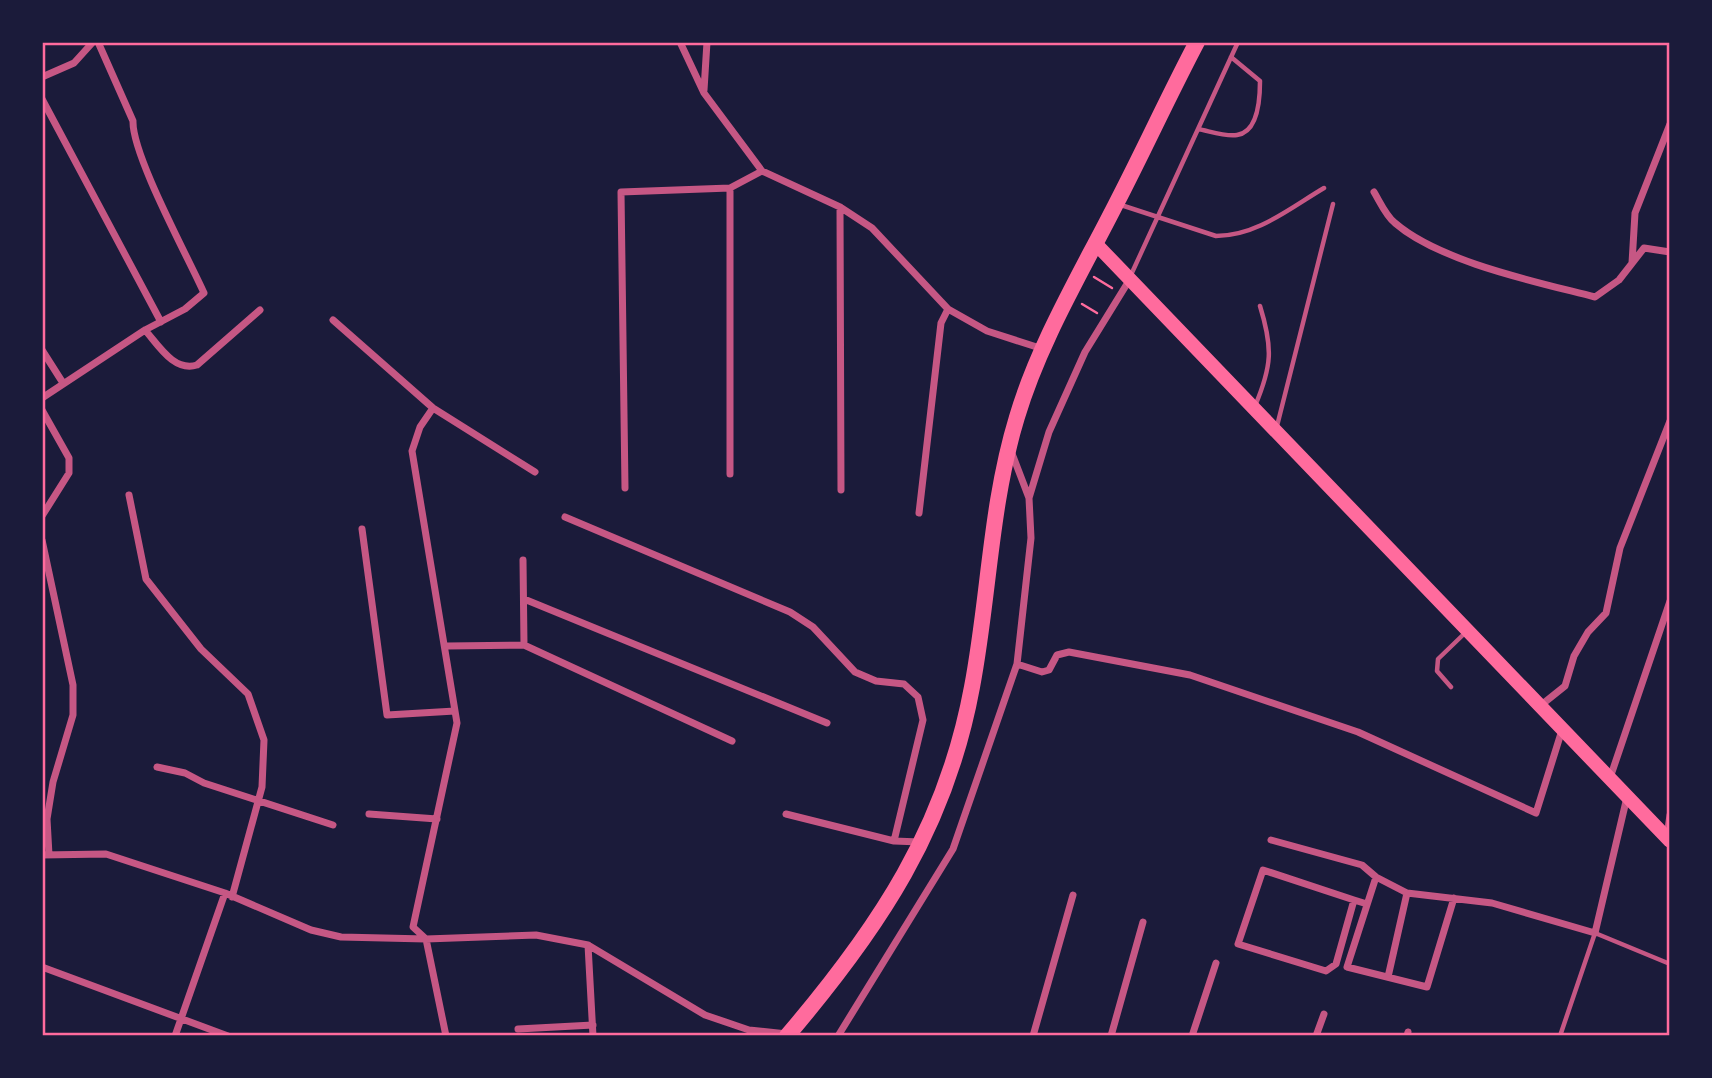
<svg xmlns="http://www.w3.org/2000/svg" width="1712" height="1078" font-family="'Source Sans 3',sans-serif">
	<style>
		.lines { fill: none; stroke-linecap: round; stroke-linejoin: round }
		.path { stroke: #ff6b9d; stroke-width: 2.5 }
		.service { stroke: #c65784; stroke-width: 4.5 }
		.minor { stroke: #c65784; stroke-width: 7 }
		.secondary { stroke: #ff6b9d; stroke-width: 14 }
		.primary { stroke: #ff6b9d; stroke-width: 16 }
		.neatline { fill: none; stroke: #ff6b9d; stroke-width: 2.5 }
	</style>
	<rect width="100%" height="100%" fill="#1b1b3a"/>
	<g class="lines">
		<path class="path" d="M1094,277L1112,288
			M1082,304L1097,313"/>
		<path class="service" d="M1198,129C1209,131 1226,137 1237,135C1259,132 1260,97 1260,81L1231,57
			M1121,205L1216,236C1257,236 1290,208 1324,188
			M1130,277L1238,42
			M1255,406C1272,366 1273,348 1260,306
			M1277,426L1333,204
			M1451,687L1437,671L1438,659L1466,632
			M1560,1036L1595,933L1670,964"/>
		<path class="minor" d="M680,42L704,93L762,171
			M42,77L74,63L93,42
			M704,90L707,42
			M42,99L161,322
			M762,171L840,207L872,228L948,309L987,331L1043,349
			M730,188V474
			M1374,192C1380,202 1386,216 1395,223C1440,262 1537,282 1595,297L1619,280L1644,248L1670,252
			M840,207L841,490
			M1632,263L1635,213L1670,124
			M333,320L433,408L535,472
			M145,330C159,346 174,372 197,365L260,310
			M42,350L63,383
			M42,398L145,330L185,309L204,293C188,257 132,155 133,121L98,42
			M433,408L420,427L412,451L457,723L413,927L426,939L446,1036
			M42,410L69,458V473L42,516
			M625,488L621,192L730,188L762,171
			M129,495L146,579L201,649L248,694L264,740L262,787L232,897
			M1029,498L1049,432L1085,352L1130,279
			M919,513L941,323L948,309
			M565,517L790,612L813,627L855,672L876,681L904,684L918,697L923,720L894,841L920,842
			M362,529L387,715L455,711
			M42,540L73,685V715L53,782L47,819L49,855
			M523,560L524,645
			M524,599L827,723
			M447,646L524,645L732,741
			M1017,664L1042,672L1049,670L1057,655L1069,652L1190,675L1358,732L1536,813L1562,730
			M1540,706L1565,686L1574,656L1588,632L1606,613L1620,548L1670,421
			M157,767L185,773L204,783L333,825
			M1610,778L1670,601
			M369,814L437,819
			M786,814L894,841
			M1667,836L1670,815
			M1271,840L1362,865L1376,877L1407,893L1492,903L1595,933L1627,797
			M42,855L106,854L225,893L311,930L341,937L426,939L536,935L588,945L705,1015L749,1030L787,1034
			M1376,877L1347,967L1427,987L1454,898
			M1354,900L1336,964L1326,971L1238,944L1263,870L1354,900L1367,904
			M588,945L593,1036
			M42,967L228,1036
			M1388,977L1407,893
			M518,1029L593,1025
			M175,1036L225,893
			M838,1036L953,849L1017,664L1031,538L1029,498L1011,451
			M1033,1036L1073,895
			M1111,1036L1143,922
			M1192,1036L1216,963
			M1316,1036L1324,1014
			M1407,1036L1408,1032"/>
		<path class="secondary" d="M1095,243L1670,841"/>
		<path class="primary" d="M787,1036C879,928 946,828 972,687C989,598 990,505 1017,417C1039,343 1081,273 1116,204C1144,150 1169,95 1197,42"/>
	</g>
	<rect width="1712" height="1078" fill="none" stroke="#1b1b3a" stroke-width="88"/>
	<rect x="44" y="44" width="1624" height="990" class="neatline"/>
</svg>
